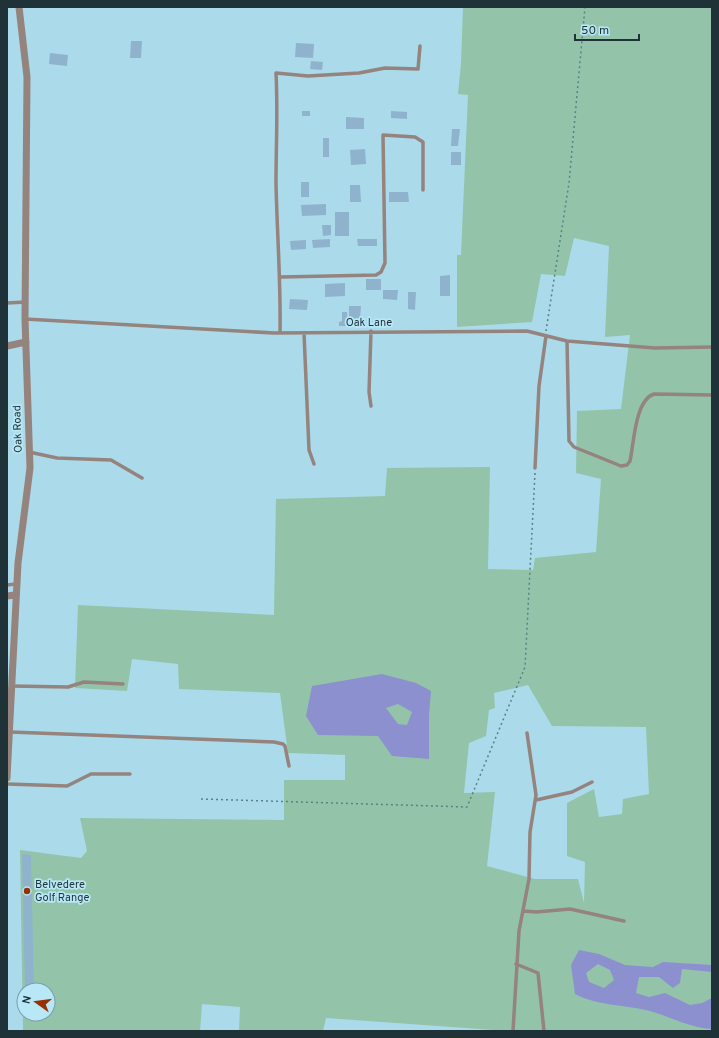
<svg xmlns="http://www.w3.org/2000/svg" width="719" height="1038" font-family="Overpass,sans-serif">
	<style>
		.green { fill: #93c4a9; fill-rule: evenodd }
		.water { fill: #8c90cf; fill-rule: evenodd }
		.building { fill: #90b3cd }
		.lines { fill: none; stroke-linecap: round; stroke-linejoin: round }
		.path { stroke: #5e7e88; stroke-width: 1.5; stroke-dasharray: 2 3; stroke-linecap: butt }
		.lane { stroke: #95837d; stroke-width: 3.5 }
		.street { stroke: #95837d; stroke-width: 7 }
		.poi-dot { fill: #973200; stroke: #b8e7f7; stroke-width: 1.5 }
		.labels { text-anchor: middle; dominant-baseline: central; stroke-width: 3.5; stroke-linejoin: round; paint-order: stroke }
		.street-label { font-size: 11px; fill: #1f3238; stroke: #b8e7f7 }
		.poi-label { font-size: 11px; fill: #1f3238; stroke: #b8e7f7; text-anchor: start }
	</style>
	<rect width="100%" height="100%" fill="#abdaea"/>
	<path class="green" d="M463,7H712V1031H507L326,1018L323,1031H239L240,1007L202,1004L200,1031H23L20,850L81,858L87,851L80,818L284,820V780H345V755L288,753L280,693L179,689L178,664L132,659L127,691L75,688L78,605L274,615L276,499L385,496L387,468L490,467L488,569L533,570L535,558L596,552L601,479L576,473L577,411L621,409L630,335L605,337L609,246L574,238L565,276L541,274L532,322L457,327V255H461L468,95L458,94L461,64ZM528,685L552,726L646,727L649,794L623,799L622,814L599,817L594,789L567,803V856L585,862L584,903L578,879H535L487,866L495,792L464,793L469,743L486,736L489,710L495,708L494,693ZM24,990H48V1014H24Z"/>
	<path class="water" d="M382,674L416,683L431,691L429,715V759L392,756L378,736L318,735L306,716L312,686ZM398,704L412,712L407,725L398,724L386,708Z
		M579,950L599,954L625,965L653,967L663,962L712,965V972L682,969L680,983L673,988L659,977H639L636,993L649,997L665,993L690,1005L702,1003L712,998V1029C691,1028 673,1018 653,1012C627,1004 600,1007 575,994L571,965ZM598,964L610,970L614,980L604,988L589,982L586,973Z"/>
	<path class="building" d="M131,41H142L141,58H130Z
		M296,43L314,44L313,58L295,57Z
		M50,53L68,55L67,66L49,64Z
		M311,61L323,62L322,70L310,69Z
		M302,111H310V116H302Z
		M391,111L407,112V119L391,118Z
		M346,117L364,118V129H346Z
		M452,129H460L458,146H451Z
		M323,138H329V157H323Z
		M365,149L366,164L351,165L350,150Z
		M451,152H461V165H451Z
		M301,182H309V197H301Z
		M350,185H360L361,202H350Z
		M389,192H408L409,202H389Z
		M326,204V215L302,216L301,205Z
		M335,212H349V236H335Z
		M322,225H331V235L323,236Z
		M330,239V247L313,248L312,240Z
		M357,239H377V246H358Z
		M306,240V249L291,250L290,241Z
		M450,275V296H440V276Z
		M366,279H381V290H366Z
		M345,283V296L325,297V284Z
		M383,290H398L397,300L383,299Z
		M408,292H416L415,310L408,309Z
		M290,299L308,300L307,310L289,309Z
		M349,306H361L360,319H349Z
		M342,312H347L348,326H339V322L342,321Z
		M22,854L31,855L34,990H25Z
		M28,1014H42V1019L28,1018Z"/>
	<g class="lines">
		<path class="path" d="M546,331L569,183L585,7
			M201,799L467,807L525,667L535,473"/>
		<path class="lane" d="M281,277L376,275L381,272L385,263L383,135L415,137L423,142V190
			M7,303L26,302
			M25,319L274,333L527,331L567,341L655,348L712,347
			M371,331L369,392L371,406
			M280,333C281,283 277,233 276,183C276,146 278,110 276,73L308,76L359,73L385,68L418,69L420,46
			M304,333L309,450L314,464
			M567,341L569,441L574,447L621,466L627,465L630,461C634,443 635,400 654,394L712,395
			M29,452L57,458L111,460L142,478
			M535,468L539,386L546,336
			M7,585L16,584
			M11,686L68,687L84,682L123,684
			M10,732L274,742L283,744L285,746L289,766
			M7,784L67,786L91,774H130
			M536,800L572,792L592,782
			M524,911L536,912L570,909L624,921
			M516,964L538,973L544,1031
			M513,1031L519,931L529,879L530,832L536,795L527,733"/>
		<path class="street" d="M7,346L26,342
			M7,596L15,595
			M7,778L18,563L30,468L25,319L27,77L19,7"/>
	</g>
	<circle class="poi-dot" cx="27" cy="891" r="4"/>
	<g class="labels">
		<g class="street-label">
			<text x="369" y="323">Oak Lane</text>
			<text transform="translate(18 429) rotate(-92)">Oak Road</text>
		</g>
		<g class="poi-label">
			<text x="35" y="885">Belvedere<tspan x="35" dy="13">Golf Range</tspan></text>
		</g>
	</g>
	<rect width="719" height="1038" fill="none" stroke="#1f3238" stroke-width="16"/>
	<g transform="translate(36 1002) rotate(284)"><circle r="19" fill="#b8e7f7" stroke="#7b9fab"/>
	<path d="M0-3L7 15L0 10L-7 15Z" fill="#973200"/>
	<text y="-6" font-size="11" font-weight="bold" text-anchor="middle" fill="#1f3238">N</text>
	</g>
	<path d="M575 34v6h64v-6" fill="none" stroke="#1f3238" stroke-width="2"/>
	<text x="581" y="34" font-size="12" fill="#1f3238" stroke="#b8e7f7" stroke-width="3" paint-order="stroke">50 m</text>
</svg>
